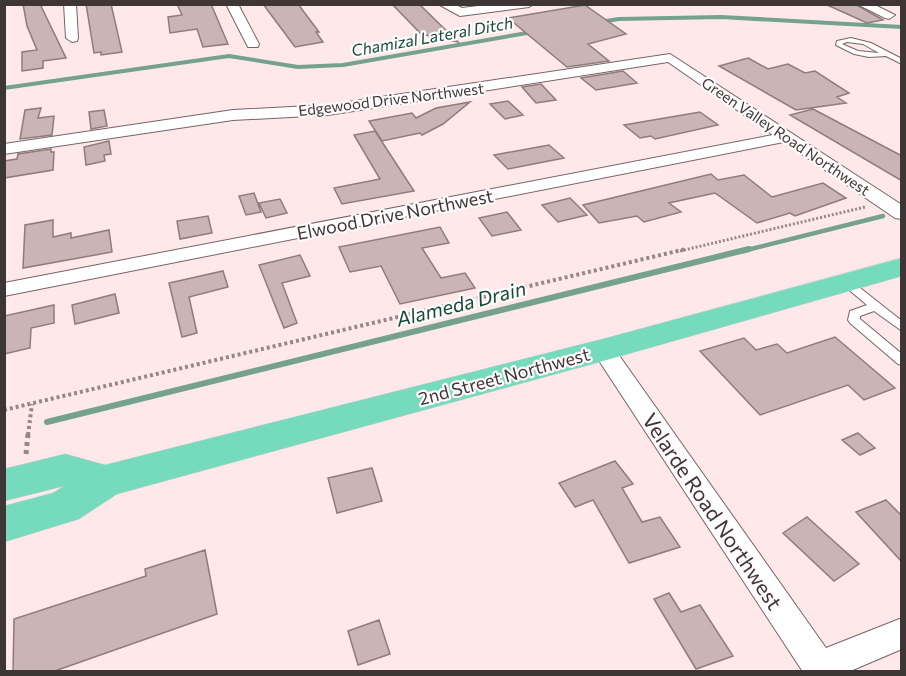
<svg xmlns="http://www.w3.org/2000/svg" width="906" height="676" font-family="Commissioner,sans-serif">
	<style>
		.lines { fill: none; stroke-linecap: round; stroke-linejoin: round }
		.stream-far2 { stroke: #74a28e; stroke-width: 4 }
		.stream-far1 { stroke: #74a28e; stroke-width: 4.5 }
		.stream { stroke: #74a28e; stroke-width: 6 }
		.building { fill: #cab4b6; stroke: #8f7b7d; stroke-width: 1.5 }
		.lane-casing { stroke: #776466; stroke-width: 2 }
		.street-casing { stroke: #776466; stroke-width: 2 }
		.primary-casing { stroke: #d1cfcf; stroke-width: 1 }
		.path-far2 { stroke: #958688; stroke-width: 3; stroke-dasharray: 2 2; stroke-linecap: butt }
		.path-far1 { stroke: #958688; stroke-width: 4; stroke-dasharray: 3 3; stroke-linecap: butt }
		.path { stroke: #958688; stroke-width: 5; stroke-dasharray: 4 4; stroke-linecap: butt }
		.lane { fill: #fff; fill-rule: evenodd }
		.street { fill: #fff; fill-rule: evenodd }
		.primary { fill: #76dbbc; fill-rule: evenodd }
		.labels { text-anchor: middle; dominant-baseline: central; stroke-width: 4.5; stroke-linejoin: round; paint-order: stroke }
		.far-street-label { font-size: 15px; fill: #3e3536; stroke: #fffafb }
		.far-water-label { font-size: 16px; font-style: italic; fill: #124b38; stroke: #fffafb }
		.street-label { font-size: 18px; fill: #3e3536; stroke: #fffafb }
		.water-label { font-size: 20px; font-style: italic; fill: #124b38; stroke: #fffafb }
		.near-street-label { font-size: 21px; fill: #3e3536; stroke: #fffafb }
	</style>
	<rect width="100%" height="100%" fill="#ffe8ea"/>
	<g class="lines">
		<path class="stream-far2" d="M600,22L619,19L721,17L902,27
			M4,88L229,56L298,67L343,65L533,32"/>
		<path class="stream-far1" d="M743,251L883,216"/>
		<path class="stream" d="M47,422L749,249"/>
	</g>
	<path class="building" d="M23,4H40L66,58L43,61V68L22,71V52L37,50L27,26Z
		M86,4H111L122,52L101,55V52L94,53Z
		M177,4H211L228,44L203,47L197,29L170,33L168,17L182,15Z
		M263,4H298L319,32H316L323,42L295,47Z
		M392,4H419L458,42L421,34Z
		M825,4H855L883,20L867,23Z
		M585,5L626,34L588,44L609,61L567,67L508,18Z
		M748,58L768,69L788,64L805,73L815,71L849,93L837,97L846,103L796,110L719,66Z
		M623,71L637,83L596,90L581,78Z
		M541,84L556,100L536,103L522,87Z
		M508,101L523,115L505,119L490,104Z
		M470,102L443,124L422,135L420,133L382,141L369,121L412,113L416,118L436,108Z
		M41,108L38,118L54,116L52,135L20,139L25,110Z
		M813,109L902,156V181L790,115Z
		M104,110L107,126L91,129L89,112Z
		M700,112L718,125L655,139L651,136L640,138L624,125Z
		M375,131L414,191L342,204L334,188L380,179L354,135Z
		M109,141L111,154L104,155L105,161L86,165L84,147Z
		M549,145L564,158L508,169L494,155Z
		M51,149V152H54L53,170L4,178V161L17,159L18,154Z
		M711,174L718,180L744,175L772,197L823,183L846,198L795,216L790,213L757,223L715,193L669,203L681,212L644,222L637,216L599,223L583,205Z
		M254,193L261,212L246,215L239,196Z
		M570,198L587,215L558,222L542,205Z
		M280,199L287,213L266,218L259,203Z
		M507,212L521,230L492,236L479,218Z
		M208,216L212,233L180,239L177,221Z
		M53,220V237L71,233V238L109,230L112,252L23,268L25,225Z
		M440,227L449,243L422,248L441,278L465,273L475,288L400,304L381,266L350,272L339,247Z
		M300,255L310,276L282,283L297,323L284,328L259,265Z
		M223,271L228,287L189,297L197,333L182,337L169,283Z
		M115,294L119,313L75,324L72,305Z
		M54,305V323L31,328L30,348L4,354V316Z
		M835,337L895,388L864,400L848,385L760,415L700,351L744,338L756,350L777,344L787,353Z
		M858,433L875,448L860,455L842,440Z
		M615,461L633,484L622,488L642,522L660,517L680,547L629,563L593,500L575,507L559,483Z
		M372,468L382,501L337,513L328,478Z
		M886,500L902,516V562L856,512Z
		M807,517L859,564L834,581L783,533Z
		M205,550L217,614L52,672H13L14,619L146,576L145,569Z
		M669,593L681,612L700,605L733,656L696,669L654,599Z
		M379,620L390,654L358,665L348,631Z"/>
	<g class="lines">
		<g class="lane-casing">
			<path id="lane" d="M851,38L871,43L902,59V64L886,56L869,57L854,54L836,45L837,41ZM847,42L863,44L879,53L858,51L842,44Z
				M846,279L850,280L902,321V331L874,311L860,316V319L902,354V365L898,364L850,323L848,320L850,311L867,305L842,284L840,282L842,280Z"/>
		</g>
		<g class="street-casing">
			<path id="street" d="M64,4H76L78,38L77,41L72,42L66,38Z
				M226,4H238L259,44L258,47H248Z
				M438,4H454L462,8L494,4H534L529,7L460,16Z
				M857,4H873L895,15L889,19L885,18Z
				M670,54L902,205V219L895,218L784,142L4,296V283L773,135L668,62L328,115L233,120L4,154V144L233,110L328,105Z
				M603,342L611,344L826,648L902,618V649L848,672H803L592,350L595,344Z"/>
		</g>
		<g class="primary-casing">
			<path id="primary" d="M902,258V276L603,361L117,494L79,519L4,542V506L53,493L64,486L4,501V469L65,454L105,465L603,339Z"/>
		</g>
		<path class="path-far2" d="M680,251L865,207"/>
		<path class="path-far1" d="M4,410L686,249
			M28,435L32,404"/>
		<path class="path" d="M26,454L28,434"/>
		<use href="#lane" class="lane"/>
		<use href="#street" class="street"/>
		<use href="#primary" class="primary"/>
	</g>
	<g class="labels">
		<g class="far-street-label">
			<text transform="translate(391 99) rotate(-7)">Edgewood Drive Northwest</text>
			<text transform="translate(786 136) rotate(34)">Green Valley Road Northwest</text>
		</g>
		<g class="far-water-label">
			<text transform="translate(432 36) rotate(-10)">Chamizal Lateral Ditch</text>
		</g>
		<g class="street-label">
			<text transform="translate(395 214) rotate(-11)">Elwood Drive Northwest</text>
			<text transform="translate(504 376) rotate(-15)">2nd Street Northwest</text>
		</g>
		<g class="water-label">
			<text transform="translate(461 303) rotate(-14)">Alameda Drain</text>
		</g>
		<g class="near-street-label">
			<text transform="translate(713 511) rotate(56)">Velarde Road Northwest</text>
		</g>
	</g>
	<rect width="906" height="676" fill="none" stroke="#3e3536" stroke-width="12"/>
</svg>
